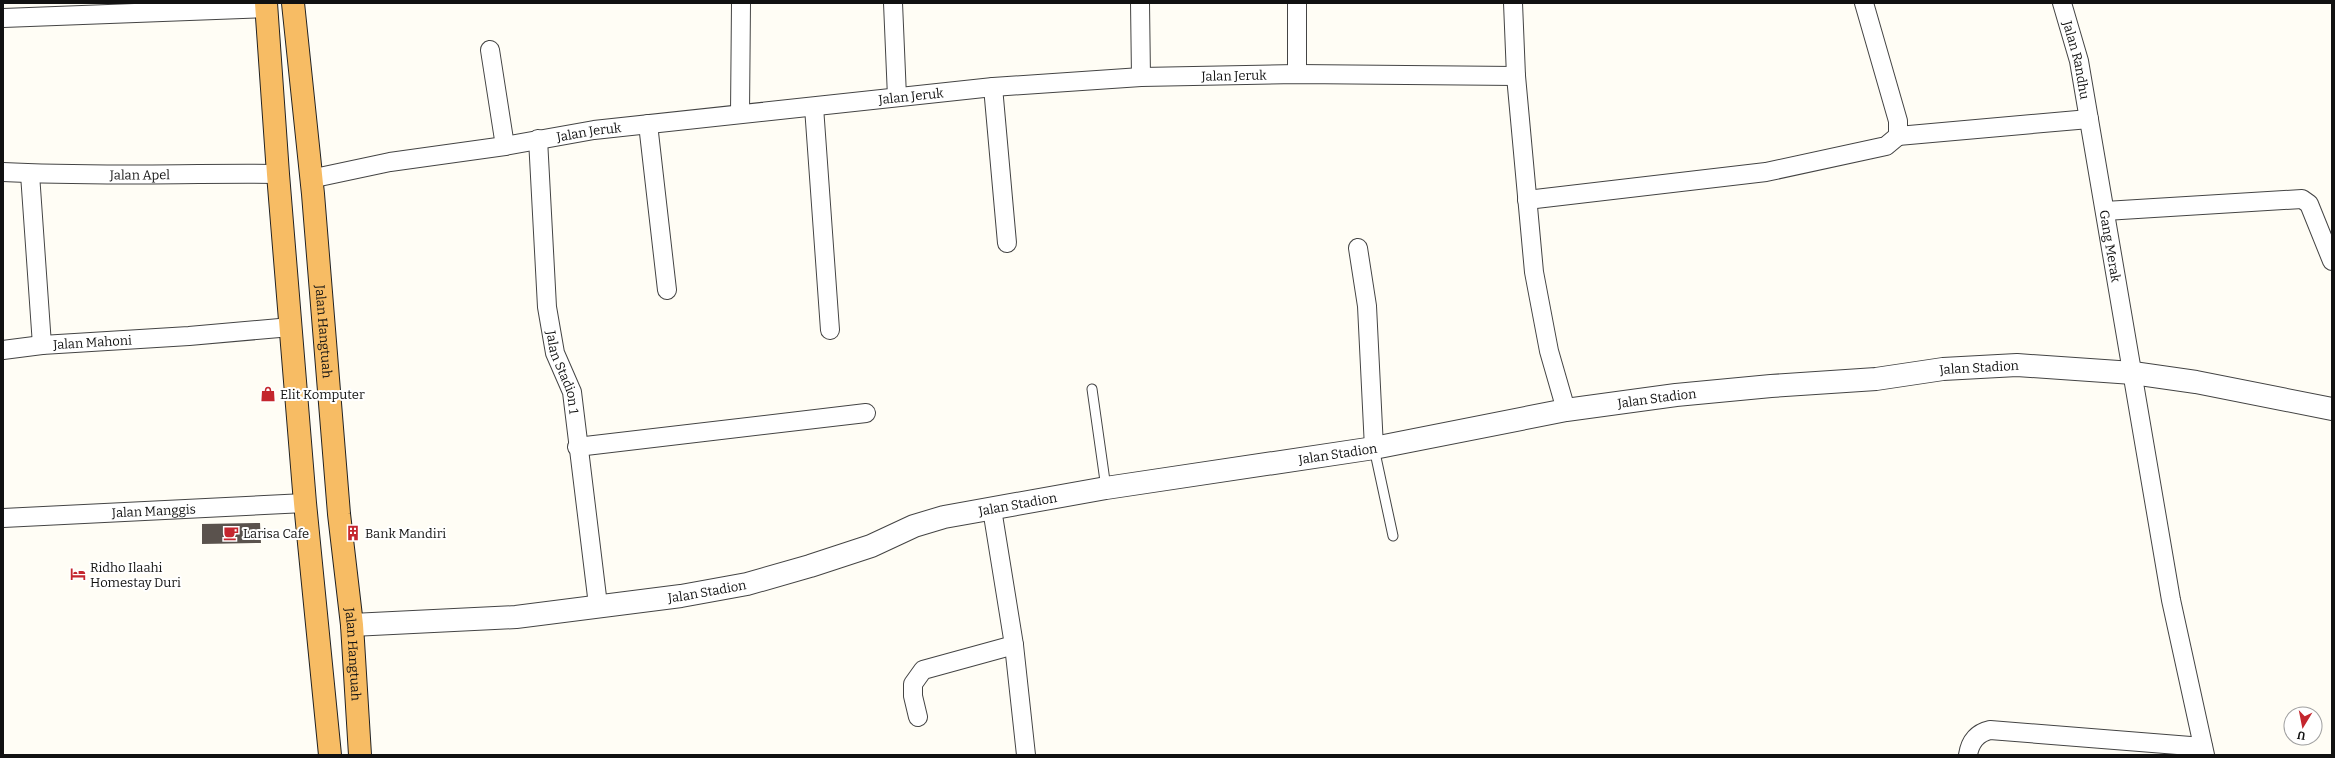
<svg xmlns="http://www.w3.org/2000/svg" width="2335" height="758" font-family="Bitter,serif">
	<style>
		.building { fill: #5a524d }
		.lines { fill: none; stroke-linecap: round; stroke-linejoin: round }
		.service-casing { stroke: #444; stroke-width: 11 }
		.minor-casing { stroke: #444; stroke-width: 20 }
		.tertiary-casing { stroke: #444; stroke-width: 24 }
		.trunk-casing { stroke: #222; stroke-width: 24 }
		.service { stroke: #fff; stroke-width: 9 }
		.minor { stroke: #fff; stroke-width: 18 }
		.tertiary { stroke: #fff; stroke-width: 22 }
		.trunk { stroke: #f7bc64; stroke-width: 22 }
		.labels { text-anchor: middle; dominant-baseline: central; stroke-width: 4; stroke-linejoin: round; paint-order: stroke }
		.street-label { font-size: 13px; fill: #111; stroke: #fff }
		.poi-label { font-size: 13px; fill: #111; stroke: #fff; text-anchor: start }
	</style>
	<rect width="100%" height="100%" fill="#fffdf5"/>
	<path class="building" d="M260,523L261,543L202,544V524Z"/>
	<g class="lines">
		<g class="service-casing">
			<path id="service" d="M1092,389L1106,488
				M1374,448L1393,536"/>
		</g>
		<g class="minor-casing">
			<g id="minor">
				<path d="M893,3L897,97"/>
				<path d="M1140,3L1141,77"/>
				<path d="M1513,3L1516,76L1534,272L1549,351L1566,410"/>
				<path id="s1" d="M2062,3L2079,61L2171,600L2205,755"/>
				<path d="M3,18L266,8"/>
				<path d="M490,50L505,146"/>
				<path d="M1297,74V3"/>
				<path d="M993,87L1007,243"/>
				<path d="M814,107L830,330"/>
				<path d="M740,113L741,3"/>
				<path d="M648,124L667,290"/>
				<path d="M1898,136L2089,119"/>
				<path id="s2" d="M538,139L547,307L555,353L572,392L598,605"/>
				<path id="s3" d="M3,172C94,177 186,173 278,174"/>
				<path id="s4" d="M30,174L42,345L189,336L291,327"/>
				<path id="s5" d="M310,179L390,162L505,146L594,130L993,87L1141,77L1297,74L1516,76"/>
				<path d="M1527,200L1766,172L1886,146L1898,136V121L1864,3"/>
				<path d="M2105,211L2302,199L2309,204L2332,261"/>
				<path d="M1358,248L1367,306L1374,448"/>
				<path d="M3,350L42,345"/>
				<path d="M577,447L866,413"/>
				<path d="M992,509L1014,645L1026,755"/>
				<path id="s6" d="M3,518L305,503"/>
				<path d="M918,717L913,696V684L923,670L1014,645"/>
				<path d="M1968,755C1970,742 1977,733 1990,730L2203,747"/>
			</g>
		</g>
		<g class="tertiary-casing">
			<g id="tertiary">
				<path id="s7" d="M352,625L516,617L681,596L747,584L810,566L871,546L914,526L944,517L1106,488L1374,448L1566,410L1676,395L1771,386L1876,379L1943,369L2017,365L2133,373L2196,382L2332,409"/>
			</g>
		</g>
		<g class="trunk-casing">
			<g id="trunk">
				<path d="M266,3L278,174L305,503L330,755"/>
				<path id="s8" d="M293,3L313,194L339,514L352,625L360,755"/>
			</g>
		</g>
		<use href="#service" class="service"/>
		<use href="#minor" class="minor"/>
		<use href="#tertiary" class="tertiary"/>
		<use href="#trunk" class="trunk"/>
	</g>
	<defs>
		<g id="shop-bare" transform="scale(1.2)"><path d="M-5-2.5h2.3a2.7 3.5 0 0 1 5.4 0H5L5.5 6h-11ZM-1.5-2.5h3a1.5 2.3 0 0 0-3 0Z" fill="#c4262e" stroke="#fff" stroke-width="2.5" paint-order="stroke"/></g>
		<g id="cafe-bare" transform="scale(1.2)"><path d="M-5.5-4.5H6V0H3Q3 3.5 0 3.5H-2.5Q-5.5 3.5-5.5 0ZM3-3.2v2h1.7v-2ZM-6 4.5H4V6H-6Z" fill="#c4262e" stroke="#fff" stroke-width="2.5" paint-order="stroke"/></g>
		<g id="building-bare" transform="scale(1.2)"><path d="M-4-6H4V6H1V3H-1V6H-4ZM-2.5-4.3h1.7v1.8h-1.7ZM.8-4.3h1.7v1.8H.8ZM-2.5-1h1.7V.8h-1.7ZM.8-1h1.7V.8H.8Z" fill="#c4262e" stroke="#fff" stroke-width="2.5" paint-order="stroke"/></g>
		<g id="hotel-bare" transform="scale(1.2)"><path d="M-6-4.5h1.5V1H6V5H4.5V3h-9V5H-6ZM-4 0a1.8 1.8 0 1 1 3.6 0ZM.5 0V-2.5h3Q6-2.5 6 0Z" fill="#c4262e" stroke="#fff" stroke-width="2.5" paint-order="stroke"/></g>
	</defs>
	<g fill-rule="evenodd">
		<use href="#shop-bare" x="268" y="394"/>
		<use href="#cafe-bare" x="231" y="533"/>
		<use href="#building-bare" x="353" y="533"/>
		<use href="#hotel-bare" x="78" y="574"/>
	</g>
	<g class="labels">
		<g class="street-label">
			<text stroke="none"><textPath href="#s1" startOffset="59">Jalan Randhu</textPath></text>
			<text stroke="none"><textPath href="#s5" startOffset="931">Jalan Jeruk</textPath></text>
			<text stroke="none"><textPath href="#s5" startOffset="607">Jalan Jeruk</textPath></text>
			<text stroke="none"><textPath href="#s5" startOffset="283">Jalan Jeruk</textPath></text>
			<text stroke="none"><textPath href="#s3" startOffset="137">Jalan Apel</textPath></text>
			<text stroke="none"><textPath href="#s1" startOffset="248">Gang Merak</textPath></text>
			<text stroke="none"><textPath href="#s8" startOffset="330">Jalan Hangtuah</textPath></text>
			<text stroke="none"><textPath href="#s4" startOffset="222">Jalan Mahoni</textPath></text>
			<text stroke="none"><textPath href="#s7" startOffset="1653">Jalan Stadion</textPath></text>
			<text stroke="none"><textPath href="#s2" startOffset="236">Jalan Stadion 1</textPath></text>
			<text stroke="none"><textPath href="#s7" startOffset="1329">Jalan Stadion</textPath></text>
			<text stroke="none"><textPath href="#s7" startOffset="1005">Jalan Stadion</textPath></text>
			<text stroke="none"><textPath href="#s7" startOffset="681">Jalan Stadion</textPath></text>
			<text stroke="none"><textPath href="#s6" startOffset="151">Jalan Manggis</textPath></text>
			<text stroke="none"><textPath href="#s7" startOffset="357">Jalan Stadion</textPath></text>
			<text stroke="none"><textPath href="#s8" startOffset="654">Jalan Hangtuah</textPath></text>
		</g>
		<g class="poi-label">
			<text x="280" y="394">Elit Komputer</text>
			<text x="243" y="533">Larisa Cafe</text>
			<text x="365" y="533">Bank Mandiri</text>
			<text x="90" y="567">Ridho Ilaahi<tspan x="90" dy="15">Homestay Duri</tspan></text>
		</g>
	</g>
	<rect width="2335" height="758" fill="none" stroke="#111111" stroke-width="8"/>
	<g transform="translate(2303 726) rotate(190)"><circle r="19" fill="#ffffff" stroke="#a0a0a0"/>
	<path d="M0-3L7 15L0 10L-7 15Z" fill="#c4262e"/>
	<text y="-6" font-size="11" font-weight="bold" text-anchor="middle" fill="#111111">U</text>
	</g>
</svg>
